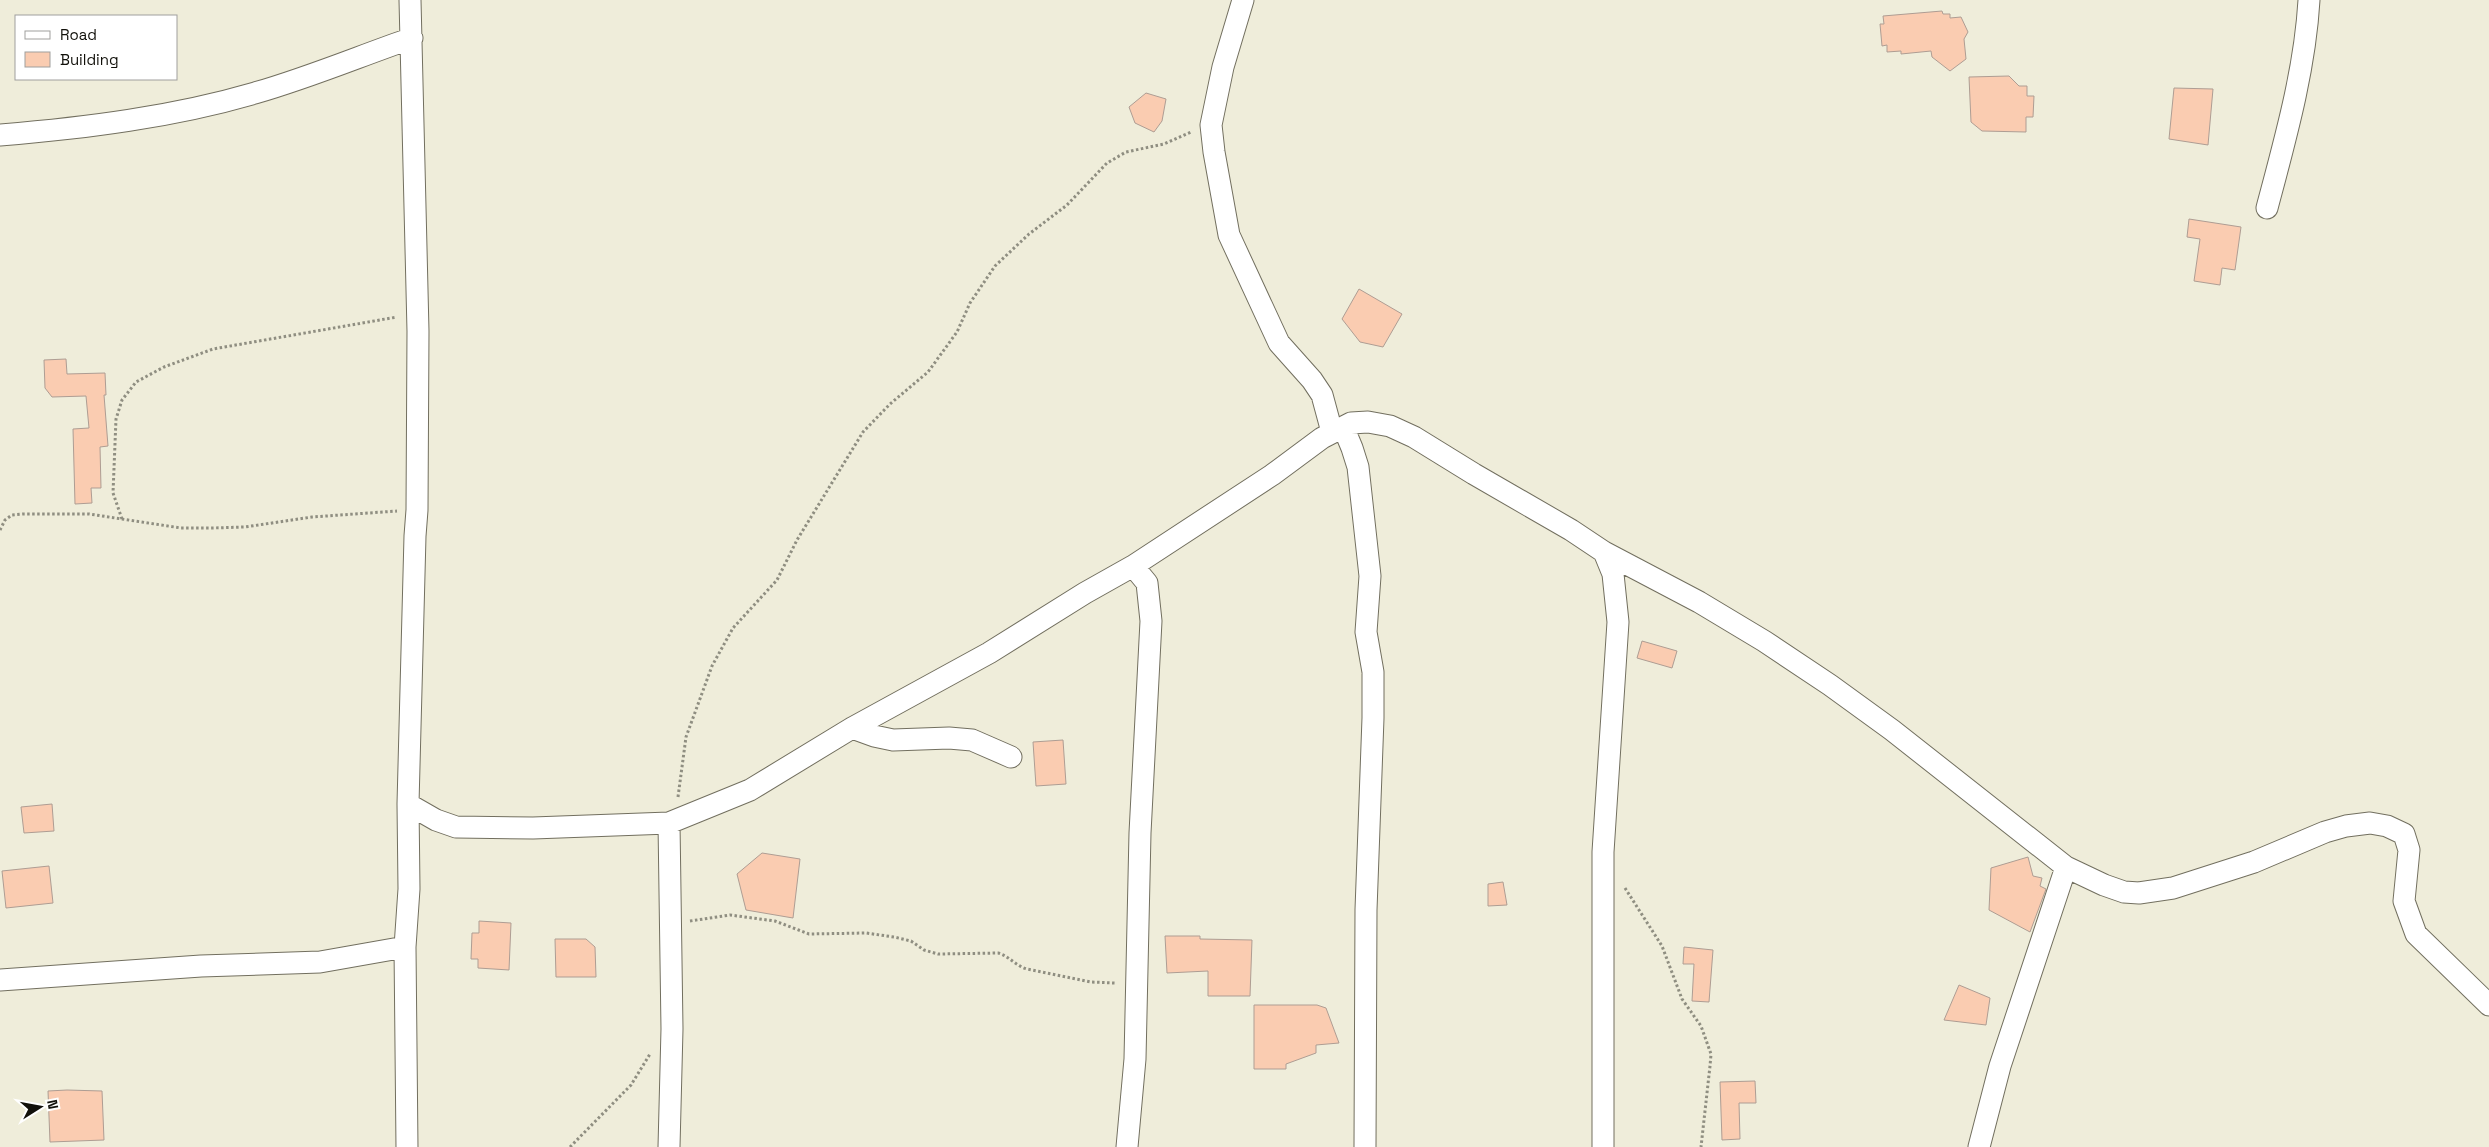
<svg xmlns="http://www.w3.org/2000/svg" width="2489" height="1147" font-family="'Space Grotesk',sans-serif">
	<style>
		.building { fill: #faccb1; stroke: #ae9d93 }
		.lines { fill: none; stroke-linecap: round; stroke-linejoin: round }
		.street-casing { stroke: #726f5f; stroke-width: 23 }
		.path { stroke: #8f8e81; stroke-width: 3; stroke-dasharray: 2.5 2.5; stroke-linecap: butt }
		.street { stroke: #fff; stroke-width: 21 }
	</style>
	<rect width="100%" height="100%" fill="#efedda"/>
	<path class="building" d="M1942,11L1943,14H1950V18L1961,17L1968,32L1964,39L1966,59L1950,71L1932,57L1931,51L1901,54V51L1887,52V45L1882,46L1880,24H1884L1883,16Z
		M2009,76L2019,86H2027V96H2034L2033,117H2026V132L1982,131L1971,122L1969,77Z
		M2174,88L2213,89L2208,145L2169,139Z
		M1146,93L1166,99L1162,121L1154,132L1135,123L1129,107Z
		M2189,219L2241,227L2235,270L2222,268L2220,285L2194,281L2200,239L2187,237Z
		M1359,289L1402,314L1383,347L1360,342L1342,319Z
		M66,359L67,374L105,373L106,395H104L108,446L100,447L101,488H91L92,503L75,504L73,429L89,428L86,396L52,397L45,388L44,360Z
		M1642,641L1677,651L1672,668L1637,658Z
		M1063,740L1066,784L1036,786L1033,742Z
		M52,804L54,831L24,833L21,807Z
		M762,853L800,859L793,918L746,910L737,874Z
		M2028,857L2033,876L2042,878L2040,886L2046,889L2030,932L1989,910L1991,868Z
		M49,866L53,903L6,908L2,871Z
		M1503,882L1507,905L1488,906V884Z
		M479,921L511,923L509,970L478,968V959H471L472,933H479Z
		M1165,936H1200V939L1252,940L1250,996H1208V971L1167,973Z
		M555,939H586L595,947L596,977H556Z
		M1684,947L1713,950L1709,1002L1692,1001L1694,964H1683Z
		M1959,985L1990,998L1986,1025L1944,1020Z
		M1254,1005H1317L1326,1008L1339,1043L1316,1045V1053L1286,1064V1069H1254Z
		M1755,1081L1756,1103H1739L1740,1139L1722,1140L1720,1082Z
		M67,1090L102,1091L104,1140L50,1142L48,1091Z"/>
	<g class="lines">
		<g class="street-casing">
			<path id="street" d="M1243,0L1223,67L1211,125L1214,152L1229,235L1279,343L1312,380L1322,395L1332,432
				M0,135C85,128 173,117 255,93C308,78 360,56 412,38
				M2267,208C2285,140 2305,70 2309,0
				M1338,428L1347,436L1352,448L1358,467L1370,576L1366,632L1373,672V718L1366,910L1365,1147
				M852,728L874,736L893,740L949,738L972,740L1011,757
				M408,804L436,820L456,827L533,828L669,823L750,790L852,728L989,653L1085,593L1133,566L1272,475L1322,438L1351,423L1368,422L1390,426L1414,437L1474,474L1571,530L1604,552L1699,602L1764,641L1830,685L1892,730L2066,867L2104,885L2124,892L2139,893L2173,888L2254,862L2325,832L2346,826L2370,823L2387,826L2404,834L2409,850L2404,901L2416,934L2489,1005
				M0,980L201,966L320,962L405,947
				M407,1147L405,947L409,889L408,804L415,536L417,510L418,331L410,0
				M669,1147L672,1029L669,823
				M1127,1147L1135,1059L1140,833L1151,621L1147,583L1133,566
				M1603,1147V852L1618,622L1613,574L1604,552
				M1979,1147L2000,1066L2066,867"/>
		</g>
		<path class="path" d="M122,519L113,493L116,419L122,400L136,382L164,367L213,349L397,317
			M0,530L5,520L12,515L23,514H89L181,528H212L245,527L312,517L397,511
			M678,797L686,737L712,666L733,628L777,580L797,540L863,432L890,404L928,372L957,332L970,303L995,266L1029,234L1067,205L1107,163L1126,152L1164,144L1191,132
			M1625,888L1662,946L1682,999L1701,1026L1711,1054L1710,1066L1701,1147
			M690,921L730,915L775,921L809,934L866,933L894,937L911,941L924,950L938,954L998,953C1009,956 1016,966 1027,969L1091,982L1115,983
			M570,1147L631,1085L650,1054"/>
		<use href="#street" class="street"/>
	</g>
	<rect x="15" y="15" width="162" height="65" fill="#ffffff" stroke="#a09f9d"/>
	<rect x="25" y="31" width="25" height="8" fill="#ffffff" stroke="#a09f9d"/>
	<text x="60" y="40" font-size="15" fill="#11100a">Road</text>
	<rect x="25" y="52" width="25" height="15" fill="#faccb1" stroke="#a09f9d"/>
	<text x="60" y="65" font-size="15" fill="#11100a">Building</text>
	<g transform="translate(40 1107) rotate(79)" stroke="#ffffff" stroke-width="4" paint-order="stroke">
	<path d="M0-4L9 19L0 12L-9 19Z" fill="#11100a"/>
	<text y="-8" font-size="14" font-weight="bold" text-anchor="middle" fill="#11100a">N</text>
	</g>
</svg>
